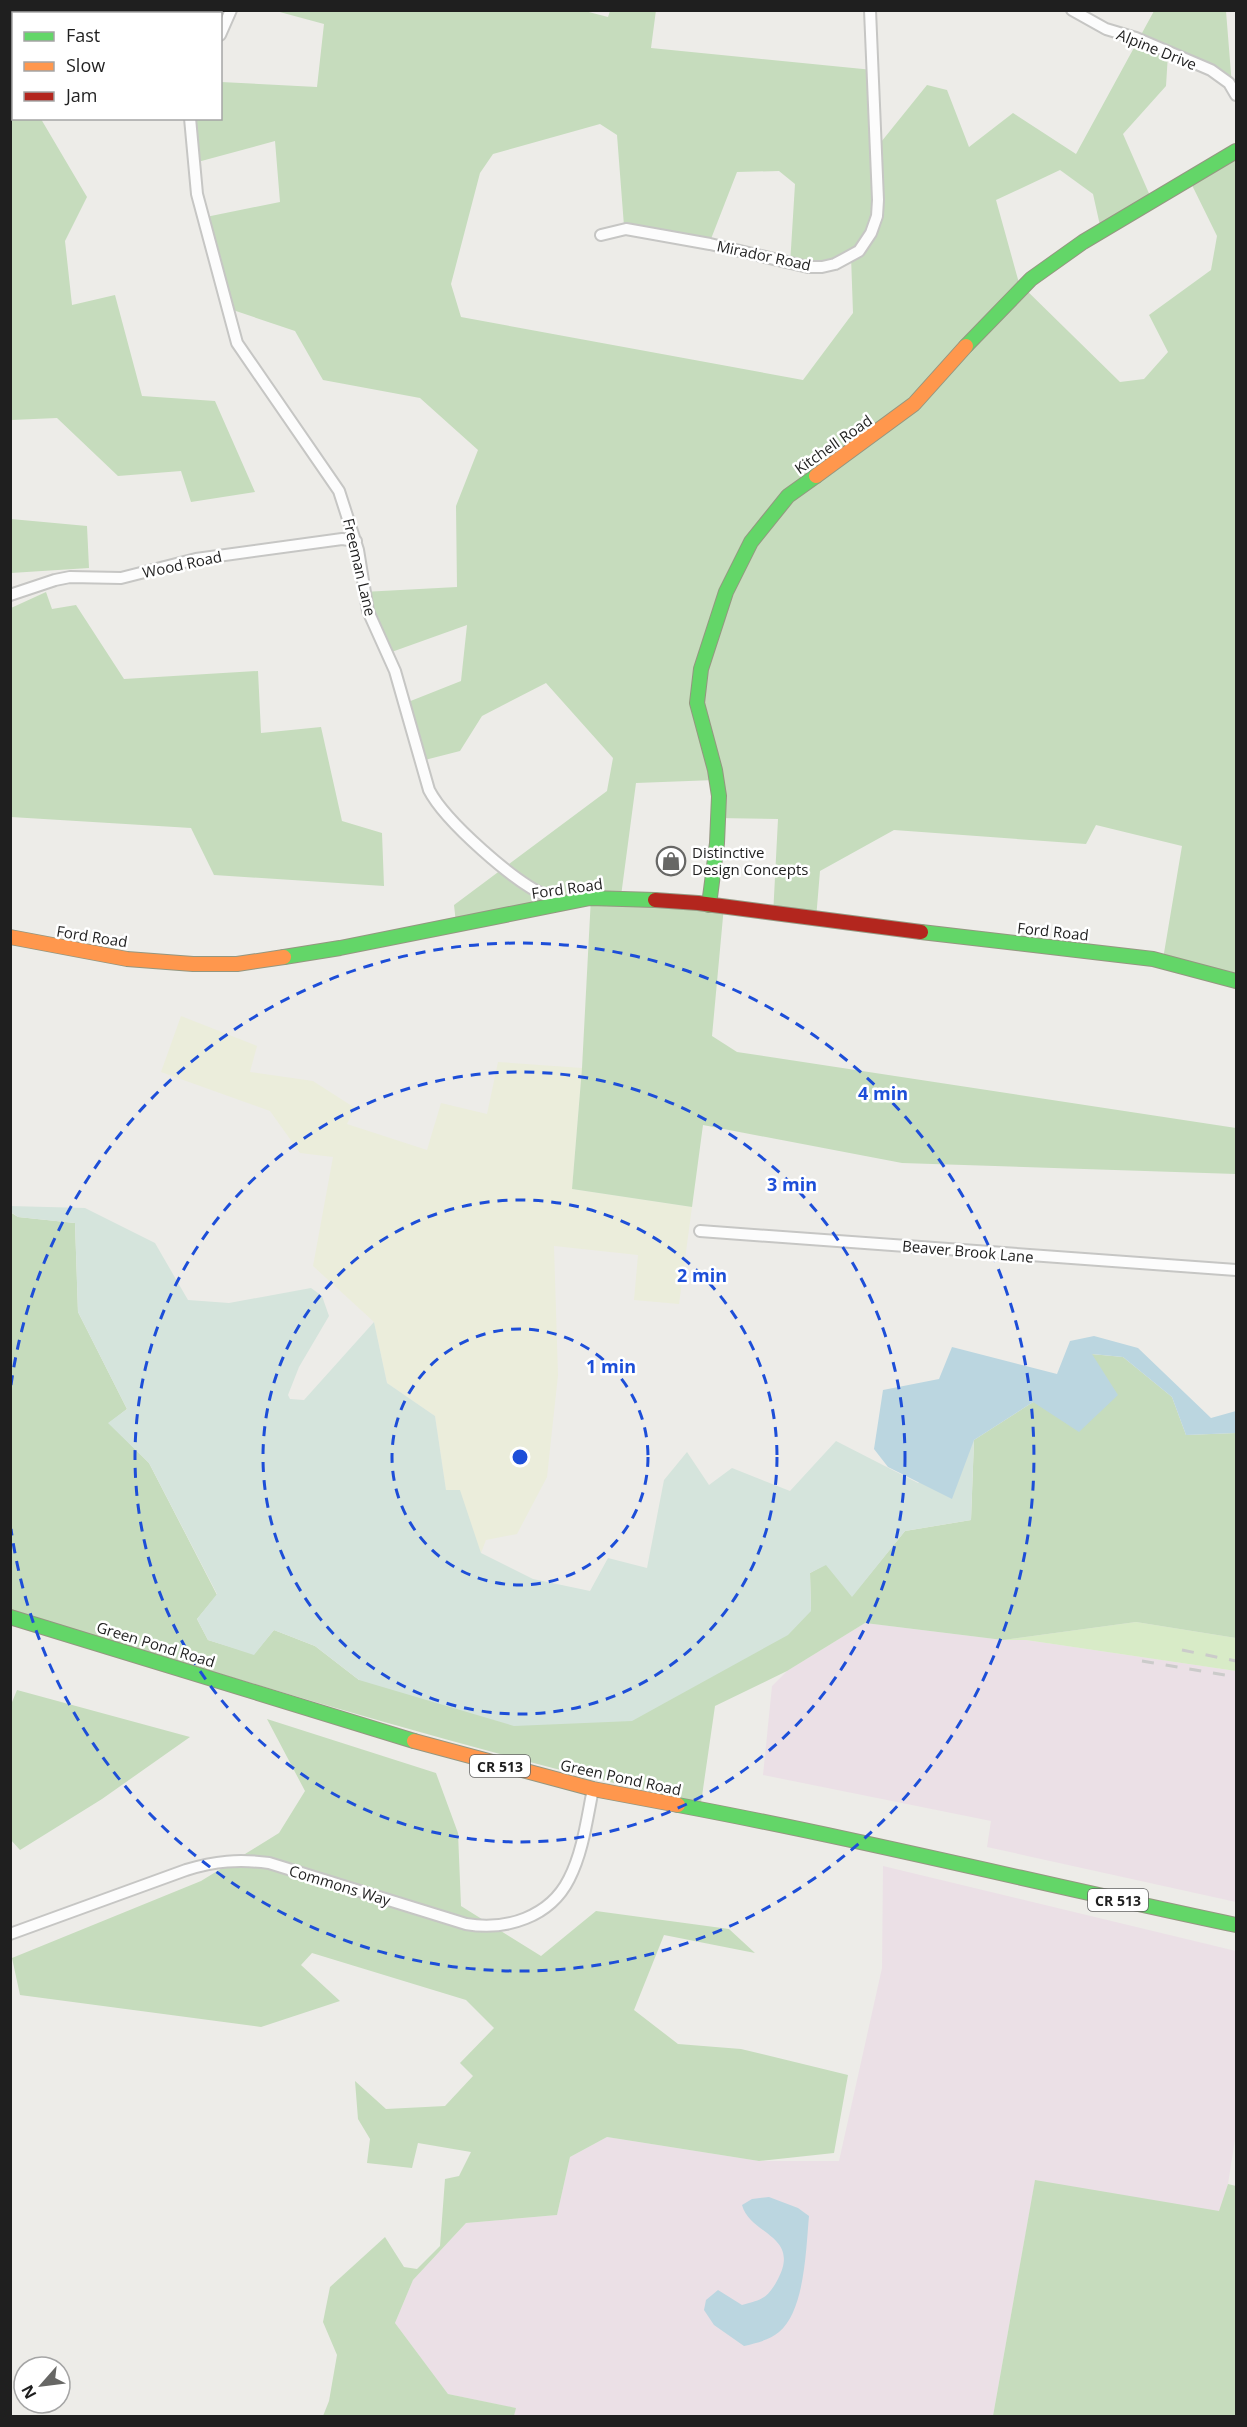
<svg xmlns="http://www.w3.org/2000/svg" width="1247" height="2427" font-family="'Open Sans',sans-serif">
	<style>
		.industrial { fill: #ebe0e6 }
		.farmland { fill: #ebeddb }
		.grass { fill: #d8ebc7 }
		.forest { fill: #c6dcbd; fill-rule: evenodd }
		.wetland { fill: #d5e4dc }
		.water { fill: #bbd6e0 }
		.lines { fill: none; stroke-linecap: round; stroke-linejoin: round }
		.street-casing { stroke: #c6c6c4; stroke-width: 14 }
		.fast-casing { stroke: #949780; stroke-width: 16 }
		.slow-casing { stroke: #949780; stroke-width: 16 }
		.jam-casing { stroke: #949780; stroke-width: 16 }
		.street { stroke: #fcfcfc; stroke-width: 10 }
		.fast { stroke: #63d668; stroke-width: 14 }
		.slow { stroke: #ff974d; stroke-width: 14 }
		.jam { stroke: #b3261e; stroke-width: 14 }
		.rail { stroke: #cbcbca; stroke-width: 3; stroke-dasharray: 12 12; stroke-linecap: butt }
		.ring { fill: none; stroke: #1d4ed8; stroke-width: 3; stroke-dasharray: 10 8 }
		.labels { text-anchor: middle; dominant-baseline: central; stroke-width: 5; stroke-linejoin: round; paint-order: stroke }
		.shield { fill: #fff; stroke: #626262; stroke-width: 1.5 }
		.shield-label { font-size: 14px; font-weight: bold; fill: #1f1f1f }
		.street-label { font-size: 15px; fill: #1f1f1f; stroke: #fff }
		.poi-label { font-size: 15px; fill: #1f1f1f; stroke: #fff; text-anchor: start }
		.centre { fill: #1d4ed8; stroke: #fff; stroke-width: 3 }
		.ring-label { font-size: 18px; text-anchor: middle; font-weight: bold; fill: #1d4ed8; stroke: #fff; stroke-width: 5; stroke-linejoin: round; paint-order: stroke }
	</style>
	<rect width="100%" height="100%" fill="#edece8"/>
	<path class="industrial" d="M865,1623L1003,1640H1026L1236,1671V1902L987,1847L991,1821L763,1775L772,1686L787,1671Z
		M883,1866L1236,1951V2133L1228,2184L1220,2212L1035,2181L993,2416H514L515,2408L448,2394L395,2323L413,2280L466,2223L557,2215L570,2157L607,2137L759,2161H839L882,1968Z"/>
	<path class="farmland" d="M181,1016L257,1046L250,1072L313,1081L355,1108L347,1124L427,1150L441,1103L487,1114L498,1062L582,1068L572,1189L692,1207L679,1304L634,1300L638,1255L554,1246L558,1375L547,1477L517,1534L486,1540L481,1553L446,1491L435,1416L387,1383L374,1322L313,1266L333,1157L300,1153L270,1111L161,1072Z"/>
	<path class="grass" d="M1136,1622L1236,1638V1671L1026,1640H1003Z"/>
	<path class="forest" d="M11,10H152V11L150,14H14L13,60L11,62Z
		M494,10L505,12L506,10H581L608,17L610,11L656,10L651,48L873,70V152L927,85L947,90L969,147L1013,113L1076,154L1154,11H1226L1232,86L1168,54L1166,86L1123,134L1151,198L1101,230L1093,194L1060,170L996,200L1019,283L1120,382L1144,379L1168,352L1149,315L1211,270L1217,236L1187,175L1236,146V982L1163,959L1182,846L1096,825L1086,844L894,830L820,871L816,919L773,916L778,819L717,818L715,780L636,783L621,896L724,906L712,1036L737,1052L1236,1128V1174L902,1163L703,1125L692,1207L572,1189L582,1068L591,897L456,923L454,905L607,791L613,758L546,683L482,716L460,751L417,762L403,704L461,681L467,625L386,654L363,592L457,587L456,506L478,450L420,398L323,380L295,331L227,308L201,218L280,202L275,141L194,163L193,119L220,118L221,82L317,87L324,24L276,11ZM600,124L617,135L624,226L709,244L737,172L779,171L795,184L790,265L851,256L853,313L803,380L461,317L451,284L480,173L493,154Z
		M11,67L13,72L14,118L41,119L87,197L65,241L72,305L115,295L142,396L215,401L255,492L191,502L181,471L118,476L57,418L11,420Z
		M11,519L87,526L89,568L11,573Z
		M46,592L52,609L76,605L124,679L258,671L261,733L321,727L342,821L382,833L384,886L214,875L191,828L11,817V608Z
		M10,1212L18,1217L75,1223L78,1312L127,1409L109,1423L149,1463L217,1595L197,1619L208,1640L254,1654L274,1630L315,1646L359,1680L811,1611L810,1573L826,1564L852,1596L905,1531L971,1520L974,1440L1033,1402L1091,1354L1123,1357L1172,1397L1186,1435L1236,1433V1638L1136,1622L1003,1640L865,1623L787,1671L715,1706L701,1803C467,1752 239,1679 11,1610Z
		M17,1690L190,1737L102,1799L20,1850L10,1839V1707Z
		M267,1719L436,1773L458,1833L461,1906L541,1956L596,1911L729,1929L755,1953L664,1935L634,2010L678,2044L741,2049L848,2075L834,2153L759,2161L607,2137L570,2157L557,2215L466,2223L413,2280L395,2323L448,2394L516,2408L514,2416H323L329,2401L337,2355L323,2322L330,2287L385,2237L404,2267L417,2269L440,2246L445,2179L459,2176L471,2152L418,2143L412,2168L367,2163L370,2139L358,2119L355,2081L386,2109L445,2106L473,2076L460,2063L494,2028L466,2000L312,1953L301,1965L340,2001L261,2027L20,1995L12,1958L201,1881L279,1833L305,1791Z
		M1035,2180L1219,2211L1228,2184L1236,2186V2416H993Z"/>
	<path class="wetland" d="M10,1206L85,1208L155,1243L188,1300L229,1303L311,1288L322,1296L329,1316L299,1367L288,1395L290,1399L304,1400L374,1322L387,1383L435,1416L446,1490H460L481,1553L533,1579L590,1591L608,1558L647,1568L664,1480L687,1452L709,1485L732,1468L790,1491L836,1441L918,1483L974,1440L971,1520L905,1531L852,1597L826,1565L810,1573L811,1611L788,1635L632,1721L514,1726L359,1680L315,1646L274,1630L254,1655L208,1640L197,1619L217,1594L149,1463L108,1423L127,1409L78,1312L75,1223L18,1217L11,1212Z"/>
	<path class="water" d="M1094,1336L1138,1348L1211,1418L1236,1411V1433L1186,1435L1172,1397L1123,1357L1092,1354L1118,1395L1079,1432L1033,1402L974,1440L952,1499L888,1467L874,1449L883,1390L939,1379L952,1347L1057,1374L1070,1341Z
		M769,2197L798,2208L809,2216C806,2248 805,2311 779,2332C770,2340 756,2343 744,2346L714,2325L704,2310L706,2300L718,2290L742,2305C762,2300 768,2298 778,2279C801,2235 750,2235 742,2205L752,2199Z"/>
	<g class="lines">
		<g class="street-casing">
			<path id="street" d="M1072,10L1106,29L1136,38L1211,70L1229,83L1236,95
				M220,35L231,10
				M190,118L197,194L237,343L339,491L358,550L368,611L395,671L429,790C445,821 515,883 547,896C554,899 562,900 570,902
				M601,235L626,229L710,244L808,267H822L835,264L859,251L871,233L877,216L878,200L870,10
				M10,595L55,580L70,577L121,578L196,559L342,539L356,541
				M700,1231L1236,1270
				M10,1934L186,1870C215,1861 239,1859 269,1863L466,1924C506,1931 550,1917 569,1879C583,1852 587,1818 593,1789"/>
		</g>
		<g class="fast-casing">
			<path id="fast" d="M966,346L1031,279L1083,242L1236,151
				M709,905L717,843L719,796L715,770L697,703L701,669L726,592L751,542L788,496L816,476
				M921,932L1153,959L1236,981
				M284,957L340,948L590,898L655,900
				M10,1617L414,1741
				M678,1805C865,1840 1050,1886 1236,1925"/>
		</g>
		<g class="slow-casing">
			<path id="slow" d="M816,476L914,404L966,346
				M10,937L127,959L193,964H237L284,957
				M414,1741L593,1789L678,1805"/>
		</g>
		<g class="jam-casing">
			<path id="jam" d="M655,900L698,903L921,932"/>
		</g>
		<use href="#street" class="street"/>
		<use href="#fast" class="fast"/>
		<use href="#slow" class="slow"/>
		<use href="#jam" class="jam"/>
		<path class="rail" d="M1182,1650L1236,1661
			M1142,1661L1236,1677"/>
	</g>
	<g class="ring">
		<circle cx="520" cy="1457" r="128"/>
		<circle cx="520" cy="1457" r="257"/>
		<circle cx="520" cy="1457" r="385"/>
		<path d="M11 1385A514 514 0 1 1 11 1529"/>
	</g>
	<defs>
		<g id="shop-ring" transform="scale(1.5)"><circle r="9.5" fill="#fff" stroke="#676765" stroke-width="1.5"/><path d="M-5-2.5h2.3a2.7 3.5 0 0 1 5.4 0H5L5.5 6h-11ZM-1.5-2.5h3a1.5 2.3 0 0 0-3 0Z" fill="#676765"/></g>
	</defs>
	<g fill-rule="evenodd">
		<use href="#shop-ring" x="671" y="861"/>
	</g>
	<g class="labels">
		<g class="shield">
			<rect x="470" y="1755" width="60" height="22" rx="4.5"/>
			<rect x="1088" y="1889" width="60" height="22" rx="4.5"/>
		</g>
		<g class="shield-label">
			<text x="500" y="1766">CR 513</text>
			<text x="1118" y="1900">CR 513</text>
		</g>
		<g class="street-label">
			<text transform="translate(1157 49) rotate(22)">Alpine Drive</text>
			<text transform="translate(764 255) rotate(12)">Mirador Road</text>
			<text transform="translate(833 444) rotate(-35)">Kitchell Road</text>
			<text transform="translate(182 564) rotate(-12)">Wood Road</text>
			<text transform="translate(360 567) rotate(77)">Freeman Lane</text>
			<text transform="translate(567 888) rotate(-8)">Ford Road</text>
			<text transform="translate(1053 931) rotate(6)">Ford Road</text>
			<text transform="translate(92 936) rotate(9)">Ford Road</text>
			<text transform="translate(968 1251) rotate(5)">Beaver Brook Lane</text>
			<text transform="translate(156 1644) rotate(17)">Green Pond Road</text>
			<text transform="translate(621 1777) rotate(12)">Green Pond Road</text>
			<text transform="translate(340 1885) rotate(17)">Commons Way</text>
		</g>
		<g class="poi-label">
			<text x="692" y="852">Distinctive<tspan x="692" dy="17">Design Concepts</tspan></text>
		</g>
	</g>
	<circle cx="520" cy="1457" r="9" class="centre"/>
	<g class="ring-label">
		<text x="883" y="1100">4 min</text>
		<text x="792" y="1191">3 min</text>
		<text x="702" y="1282">2 min</text>
		<text x="611" y="1373">1 min</text>
	</g>
	<rect width="1247" height="2427" fill="none" stroke="#1f1f1f" stroke-width="24"/>
	<rect x="12" y="12" width="210" height="108" fill="#ffffff" stroke="#a5a5a5" stroke-width="1.5"/>
	<rect x="24" y="32" width="30" height="9" fill="#63d668" stroke="#a5a5a5" stroke-width="1.5"/>
	<text x="66" y="42" font-size="18" fill="#1f1f1f">Fast</text>
	<rect x="24" y="62" width="30" height="9" fill="#ff974d" stroke="#a5a5a5" stroke-width="1.5"/>
	<text x="66" y="72" font-size="18" fill="#1f1f1f">Slow</text>
	<rect x="24" y="92" width="30" height="9" fill="#b3261e" stroke="#a5a5a5" stroke-width="1.5"/>
	<text x="66" y="102" font-size="18" fill="#1f1f1f">Jam</text>
	<g transform="translate(42 2385) rotate(242)"><circle r="28" fill="#ffffff" stroke="#a5a5a5" stroke-width="1.5"/>
	<path d="M0-4.5L10 22L0 15L-10 22Z" fill="#676765"/>
	<text y="-9" font-size="16" font-weight="bold" text-anchor="middle" fill="#1f1f1f">N</text>
	</g>
</svg>
